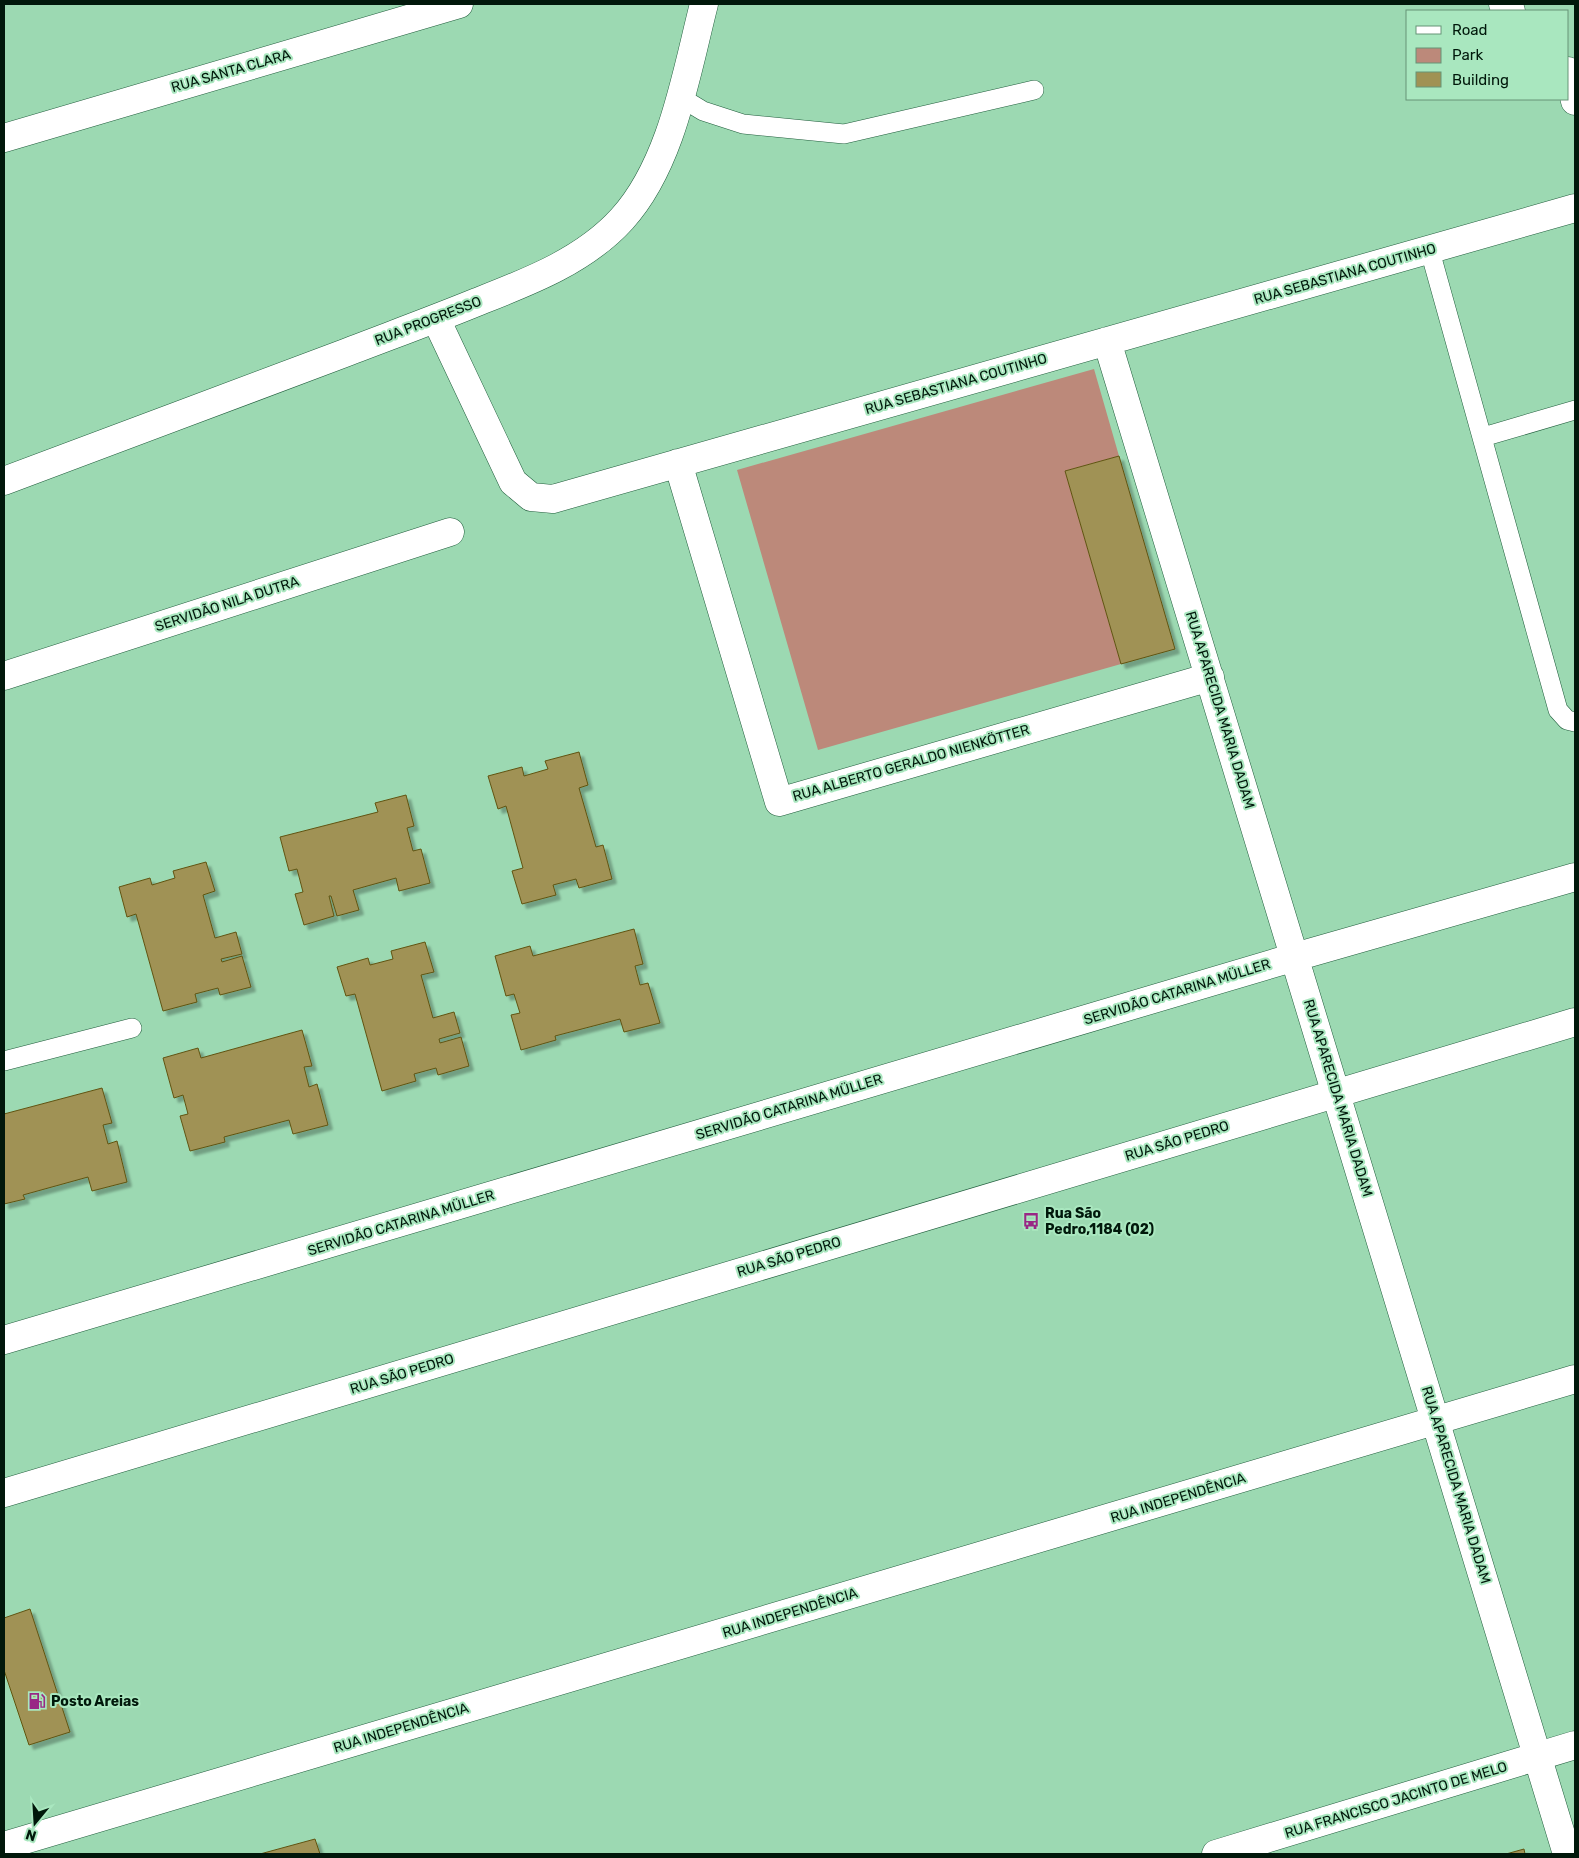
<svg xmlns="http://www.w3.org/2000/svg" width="1579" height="1858" font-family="Rubik,sans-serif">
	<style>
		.green { fill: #bc897a }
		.building { fill: #a09254; stroke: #615311; filter: url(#shadow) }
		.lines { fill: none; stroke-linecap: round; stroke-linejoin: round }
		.service-casing { stroke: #205d3c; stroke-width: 20 }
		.minor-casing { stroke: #205d3c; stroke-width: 29 }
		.tertiary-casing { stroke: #205d3c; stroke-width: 29 }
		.secondary-casing { stroke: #205d3c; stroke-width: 29 }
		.service { stroke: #fff; stroke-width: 19 }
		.minor { stroke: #fff; stroke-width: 28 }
		.tertiary { stroke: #fff; stroke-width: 28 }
		.secondary { stroke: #fff; stroke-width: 28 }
		.labels { text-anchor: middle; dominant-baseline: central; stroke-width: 4; stroke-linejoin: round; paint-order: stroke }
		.street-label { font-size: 14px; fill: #01180b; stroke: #a9e7bf }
		.poi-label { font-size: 14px; font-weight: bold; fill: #01180b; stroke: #a9e7bf; text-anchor: start }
	</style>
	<defs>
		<filter id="shadow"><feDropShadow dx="4.5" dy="4.5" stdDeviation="1" flood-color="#0004"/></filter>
	</defs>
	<rect width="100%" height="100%" fill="#9cd9b2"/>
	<path class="green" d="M1094,369L1119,456L1065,471L1121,664L818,750L737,470Z"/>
	<path class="building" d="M1119,456L1175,649L1121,664L1065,471Z
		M579,752L588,785L579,788L596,847L603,845L612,879L579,888L576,879L553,885L556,895L522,904L512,871L523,868L506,806L498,809L488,776L522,767L524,776L548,769L545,761Z
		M406,795L414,826L407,828L413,851L421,849L430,883L399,891L396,878L353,890L359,910L337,916L331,896H329L334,916L304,925L295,894L303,892L297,869L289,871L280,837L378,812L375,803Z
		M206,862L215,891L203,895L215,938L236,932L242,954L221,959L222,962L242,956L251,987L220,995L218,988L195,994L197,1002L163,1011L136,914L127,917L119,887L150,878L152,885L175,878L173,871Z
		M634,929L643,964L635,966L640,985L648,983L660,1023L624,1032L620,1019L555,1036L556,1040L521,1050L511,1015L520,1013L514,994L506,996L495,956L530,946L533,956Z
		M425,942L434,972L421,975L433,1018L454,1012L460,1033L439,1039L440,1043L461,1037L469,1066L438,1075L436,1068L414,1074L416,1081L382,1091L355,994L346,996L337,967L368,958L370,965L393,959L391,951Z
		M302,1030L312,1066L304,1067L309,1087L317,1084L328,1125L293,1134L289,1120L224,1137L225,1142L190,1151L180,1116L188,1114L183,1095L174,1098L163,1058L198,1048L201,1058Z
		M102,1088L112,1123L103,1125L108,1144L117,1141L127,1182L92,1191L88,1177L23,1195L25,1199L4,1204V1114Z
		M30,1609L70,1732L29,1745L4,1670V1618Z
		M315,1839L320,1854H260Z
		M1524,1849L1525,1854H1506Z"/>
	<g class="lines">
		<g class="service-casing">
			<path id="service" d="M680,97L703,111L743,124L844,134L1034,90
				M1430,251L1558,710L1567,720L1575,722
				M1483,437L1575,410
				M4,1061L132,1028"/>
		</g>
		<g class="minor-casing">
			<path id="minor" d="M1503,4L1511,11
				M1568,71L1575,101
				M4,138L459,4
				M436,319L513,482L531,497L553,499L1575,208
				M1107,341L1567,1854
				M678,463L779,802L1210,677
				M4,481C118,438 231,396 345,353C389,336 433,320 477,302C528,282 584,261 622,219C672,164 686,74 704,4
				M4,676L450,532
				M4,1340L1295,957L1575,877"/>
		</g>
		<g class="tertiary-casing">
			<path id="tertiary" d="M4,1493L1575,1022"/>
		</g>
		<g class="secondary-casing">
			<path id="secondary" d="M4,1846L1575,1379
				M1216,1854L1575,1745"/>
		</g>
		<use href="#service" class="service"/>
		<use href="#minor" class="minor"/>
		<use href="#tertiary" class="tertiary"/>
		<use href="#secondary" class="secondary"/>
	</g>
	<defs>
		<g id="bus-bare" transform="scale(1.35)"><path d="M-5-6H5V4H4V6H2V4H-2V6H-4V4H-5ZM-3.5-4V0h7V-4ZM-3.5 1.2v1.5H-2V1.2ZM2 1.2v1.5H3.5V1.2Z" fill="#992785" stroke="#a9e7bf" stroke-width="2.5" paint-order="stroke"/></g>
		<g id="fuel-bare" transform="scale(1.35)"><path d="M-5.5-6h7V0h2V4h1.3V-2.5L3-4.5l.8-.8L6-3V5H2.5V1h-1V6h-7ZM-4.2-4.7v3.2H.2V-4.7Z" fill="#992785" stroke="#a9e7bf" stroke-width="2.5" paint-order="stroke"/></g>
	</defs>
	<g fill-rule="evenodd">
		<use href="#bus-bare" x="1031" y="1221"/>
		<use href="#fuel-bare" x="37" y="1701"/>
	</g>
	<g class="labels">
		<g class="street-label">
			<text transform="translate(231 71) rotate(-16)">RUA SANTA CLARA</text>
			<text transform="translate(1345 274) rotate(-16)">RUA SEBASTIANA COUTINHO</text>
			<text transform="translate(428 321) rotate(-21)">RUA PROGRESSO</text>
			<text transform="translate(956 384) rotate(-16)">RUA SEBASTIANA COUTINHO</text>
			<text transform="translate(227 604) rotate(-18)">SERVIDÃO NILA DUTRA</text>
			<text transform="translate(1220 710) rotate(73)">RUA APARECIDA MARIA DADAM</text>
			<text transform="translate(911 763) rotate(-16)">RUA ALBERTO GERALDO NIENKÖTTER</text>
			<text transform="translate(1177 992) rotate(-17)">SERVIDÃO CATARINA MÜLLER</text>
			<text transform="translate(1338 1098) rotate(73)">RUA APARECIDA MARIA DADAM</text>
			<text transform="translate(789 1107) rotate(-17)">SERVIDÃO CATARINA MÜLLER</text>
			<text transform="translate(1177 1141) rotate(-17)">RUA SÃO PEDRO</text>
			<text transform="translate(401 1223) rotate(-17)">SERVIDÃO CATARINA MÜLLER</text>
			<text transform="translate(789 1257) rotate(-17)">RUA SÃO PEDRO</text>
			<text transform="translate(402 1374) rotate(-17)">RUA SÃO PEDRO</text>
			<text transform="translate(1456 1485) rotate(73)">RUA APARECIDA MARIA DADAM</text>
			<text transform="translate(1178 1498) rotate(-17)">RUA INDEPENDÊNCIA</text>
			<text transform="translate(790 1613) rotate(-17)">RUA INDEPENDÊNCIA</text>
			<text transform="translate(401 1728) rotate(-17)">RUA INDEPENDÊNCIA</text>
			<text transform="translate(1396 1800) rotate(-17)">RUA FRANCISCO JACINTO DE MELO</text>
		</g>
		<g class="poi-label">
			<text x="1045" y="1213">Rua São<tspan x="1045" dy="16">Pedro,1184 (02)</tspan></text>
			<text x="51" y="1701">Posto Areias</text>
		</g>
	</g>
	<rect width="1579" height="1858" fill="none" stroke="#01180b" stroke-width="10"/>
	<rect x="1406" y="10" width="162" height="90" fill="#a9e7bf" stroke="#669477"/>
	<rect x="1416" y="26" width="25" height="8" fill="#ffffff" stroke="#669477"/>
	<text x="1452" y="35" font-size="15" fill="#01180b">Road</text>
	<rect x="1416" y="48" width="25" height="15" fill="#bc897a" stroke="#669477"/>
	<text x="1452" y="60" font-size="15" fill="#01180b">Park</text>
	<rect x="1416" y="72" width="25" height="15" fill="#a09254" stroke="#669477"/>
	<text x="1452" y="85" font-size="15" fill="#01180b">Building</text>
	<g transform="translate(35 1823) rotate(198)" stroke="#a9e7bf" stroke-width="4" paint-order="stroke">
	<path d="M0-4L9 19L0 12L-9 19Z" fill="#01180b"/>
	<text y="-8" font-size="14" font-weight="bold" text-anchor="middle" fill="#01180b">N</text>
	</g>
</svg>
